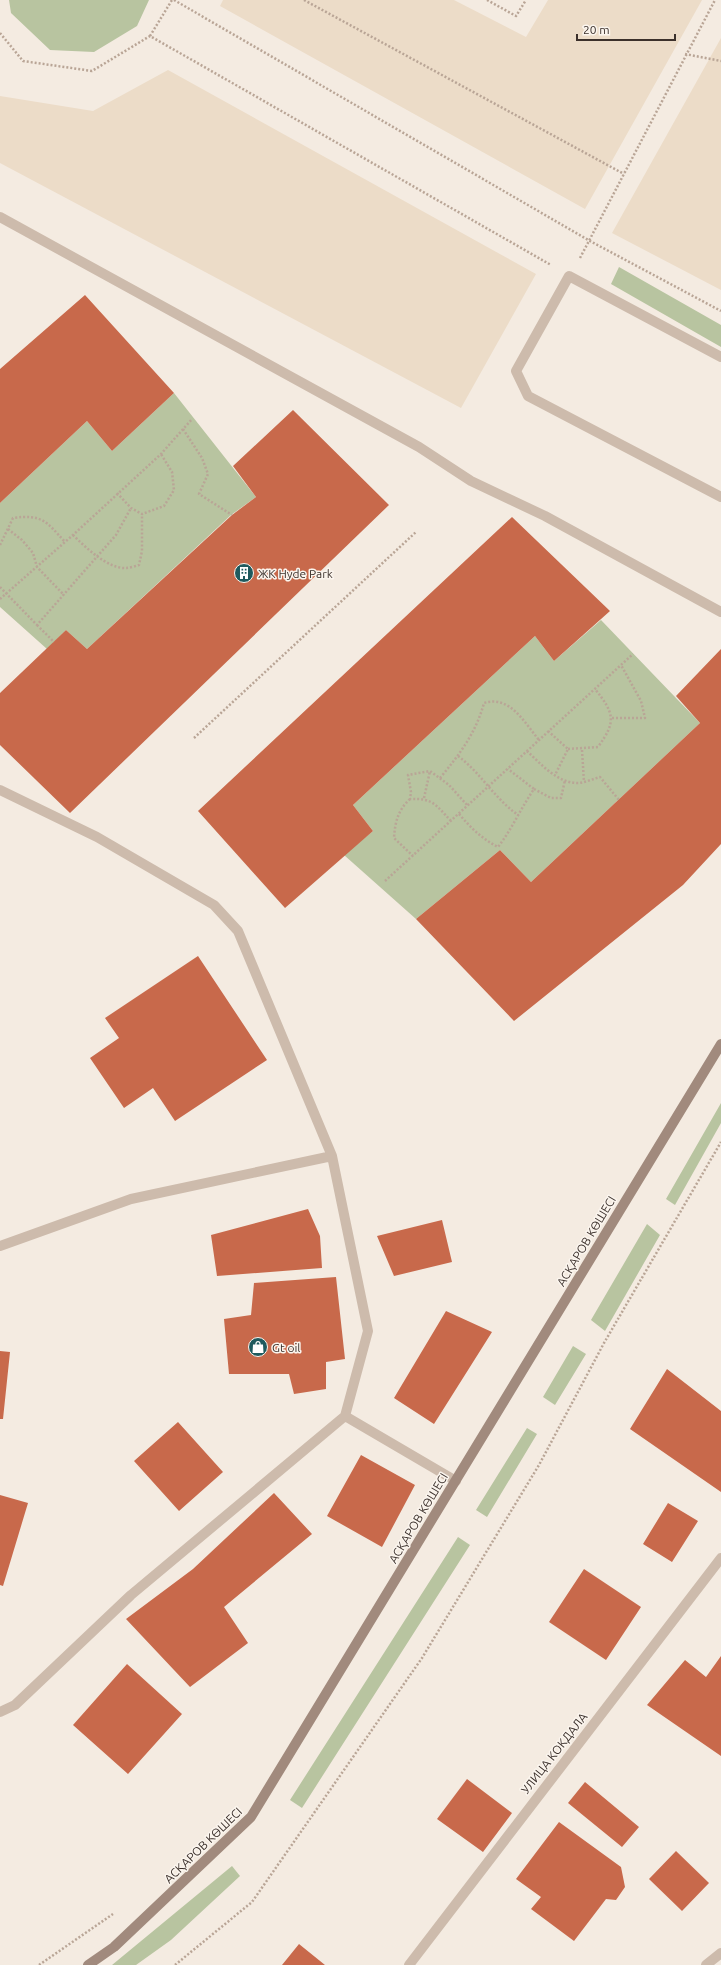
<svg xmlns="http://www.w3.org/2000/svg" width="721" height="1965" font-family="Ubuntu,sans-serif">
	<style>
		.green { fill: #b8c4a0 }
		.plaza { fill: #ecdcc8 }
		.building { fill: #c8694b }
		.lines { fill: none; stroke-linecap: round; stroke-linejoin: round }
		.path { stroke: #b9a596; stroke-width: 2.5; stroke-dasharray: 2 2; stroke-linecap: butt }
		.lane { stroke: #cdbbac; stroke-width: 10 }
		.street { stroke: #cdbbac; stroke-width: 10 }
		.secondary { stroke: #a18a7d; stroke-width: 10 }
		.labels { text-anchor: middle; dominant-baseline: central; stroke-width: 3; stroke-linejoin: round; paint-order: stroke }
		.poi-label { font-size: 12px; fill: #3b302b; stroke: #fbf5ee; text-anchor: start }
		.street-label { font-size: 12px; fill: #3b302b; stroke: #fbf5ee }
	</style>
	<rect width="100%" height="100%" fill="#f4ebe1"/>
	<path class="green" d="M9,0H149L137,26L94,52L50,50L11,13Z
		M619,267L721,325V347L611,284Z
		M174,393L256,497L231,515L87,649L66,630L47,649L0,607V503L87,421L112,451Z
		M601,620L700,723L531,882L500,850L416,919L344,855L373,831L353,805L535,636L554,661Z
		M721,1103V1123L675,1205L666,1199Z
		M647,1224L660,1235L605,1331L591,1320Z
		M573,1346L586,1354L555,1405L543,1397Z
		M527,1428L537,1434L487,1517L476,1510Z
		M458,1537L470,1545L302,1808L290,1800Z
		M232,1866L240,1876L171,1940L136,1965H112Z"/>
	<path class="plaza" d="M223,0H454L526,37L548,0H702L585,209L220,6Z
		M721,38V290L612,233Z
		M168,70L536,274L461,408L0,163V96L93,111Z"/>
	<path class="building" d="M85,295L174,393L112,451L87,421L0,503V369Z
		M293,410L389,505L70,813L0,745V693L66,630L87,649L232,515L256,497L233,466Z
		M512,517L610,611L554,661L535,636L353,805L373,831L285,908L198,811Z
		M721,649V844L683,885L514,1021L416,919L500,850L531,882L700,723L676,696Z
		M198,956L267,1060L175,1121L153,1088L124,1108L90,1058L119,1038L105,1018Z
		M308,1209L320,1236L322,1268L217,1276L211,1235Z
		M442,1220L452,1262L394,1276L377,1236Z
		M336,1277L345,1359L326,1362V1389L294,1394L289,1374H229L224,1319L251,1315L254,1283Z
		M446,1311L492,1332L434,1424L394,1398Z
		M0,1351L10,1352L3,1419H0Z
		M667,1369L721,1411V1492L630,1429Z
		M178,1422L223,1472L179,1511L134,1461Z
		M361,1455L415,1485L382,1547L327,1516Z
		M274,1493L312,1534L224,1607L248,1643L190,1687L126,1619L193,1569Z
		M0,1495L28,1503L3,1586L0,1585Z
		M668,1503L698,1521L672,1562L643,1544Z
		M584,1569L641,1607L606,1660L549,1622Z
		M721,1656V1756L647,1705L685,1660L706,1677Z
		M127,1664L182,1714L128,1774L73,1725Z
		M467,1779L512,1813L483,1852L437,1819Z
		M585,1782L639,1827L622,1847L568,1803Z
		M559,1822L621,1867L625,1887L616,1900L606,1899L574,1941L531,1909L541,1897L516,1879Z
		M676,1851L709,1883L682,1911L649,1879Z
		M299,1944L325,1965H282Z"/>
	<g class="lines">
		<path class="path" d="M174,0L590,241L721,311
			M304,0L624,174
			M487,0L516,16L526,0
			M0,33L23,61L92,71L150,36L551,265
			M150,36L172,0
			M685,54L721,61
			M580,258L715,0
			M183,429L202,458L208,474L199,494L232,515
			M117,493L131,508L142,514L164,506L174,490L172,472L161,454
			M8,529L22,540L33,553L37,567L64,595
			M73,535C85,547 108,569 126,568C130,568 135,566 139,565L142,551V514
			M0,545L13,518C42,514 46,521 65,542
			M0,587L37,625L116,535L131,508
			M0,599L73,535L161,454L192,419
			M37,625L54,642
			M612,718H645L641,701L621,665
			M548,731L568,749L555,775
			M194,738L416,532
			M568,749L598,747C617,721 614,713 595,689
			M582,750L584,782
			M527,751C541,764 558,784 579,783C586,782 593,779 600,777L619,800
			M458,756C482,774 493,797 518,815
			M440,778C459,755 476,733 484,703C510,695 524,722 539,740
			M534,789L551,798H561L565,780
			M424,798L430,771
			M410,799C398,810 395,822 394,838L413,856
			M459,814C470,827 482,839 498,847C512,829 521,808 534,789L508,769
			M451,821C436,805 433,798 410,799L411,792L408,775L430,771L449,785L468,806
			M385,881L633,654
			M39,1965L113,1914
			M175,1965L252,1902L422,1658L539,1465L604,1343L721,1142"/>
		<path class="lane" d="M721,357L569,276L516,371L528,396L721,497"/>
		<path class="street" d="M0,217L419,447L471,481L545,516L721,612
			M0,790L97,837L214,905L238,931L332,1156L368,1331L345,1416L131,1595L15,1705L0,1712
			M0,1246L131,1199L332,1156
			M345,1416L456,1481
			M409,1965L721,1558
			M706,1965L721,1953"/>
		<path class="secondary" d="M88,1965L114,1947L251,1817L721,1044"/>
	</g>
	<defs>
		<g id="building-disc" transform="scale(1)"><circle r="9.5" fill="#1f5a5e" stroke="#fbf5ee"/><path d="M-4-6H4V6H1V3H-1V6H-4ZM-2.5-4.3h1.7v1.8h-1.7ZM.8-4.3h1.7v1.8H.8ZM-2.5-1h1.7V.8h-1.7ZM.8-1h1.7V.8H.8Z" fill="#fff"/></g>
		<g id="shop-disc" transform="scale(1)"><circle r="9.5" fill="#1f5a5e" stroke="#fbf5ee"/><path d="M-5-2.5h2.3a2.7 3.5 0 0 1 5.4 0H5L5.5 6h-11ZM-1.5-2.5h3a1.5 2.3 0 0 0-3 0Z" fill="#fff"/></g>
	</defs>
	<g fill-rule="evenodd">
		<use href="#building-disc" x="244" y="573"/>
		<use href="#shop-disc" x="258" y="1347"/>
	</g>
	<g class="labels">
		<g class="poi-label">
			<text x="258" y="573">ЖК Hyde Park</text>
			<text x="272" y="1347">Gt oil</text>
		</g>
		<g class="street-label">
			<text transform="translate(586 1241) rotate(-59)">АСҚАРОВ КӨШЕСІ</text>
			<text transform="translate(418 1518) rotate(-59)">АСҚАРОВ КӨШЕСІ</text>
			<text transform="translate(554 1753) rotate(-52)">УЛИЦА КОКДАЛА</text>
			<text transform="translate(203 1845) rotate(-44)">АСҚАРОВ КӨШЕСІ</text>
		</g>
	</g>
	<path d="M577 34v6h98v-6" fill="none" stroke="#3b302b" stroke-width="2"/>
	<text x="583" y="34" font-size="12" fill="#3b302b" stroke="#fbf5ee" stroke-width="3" paint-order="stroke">20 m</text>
</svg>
